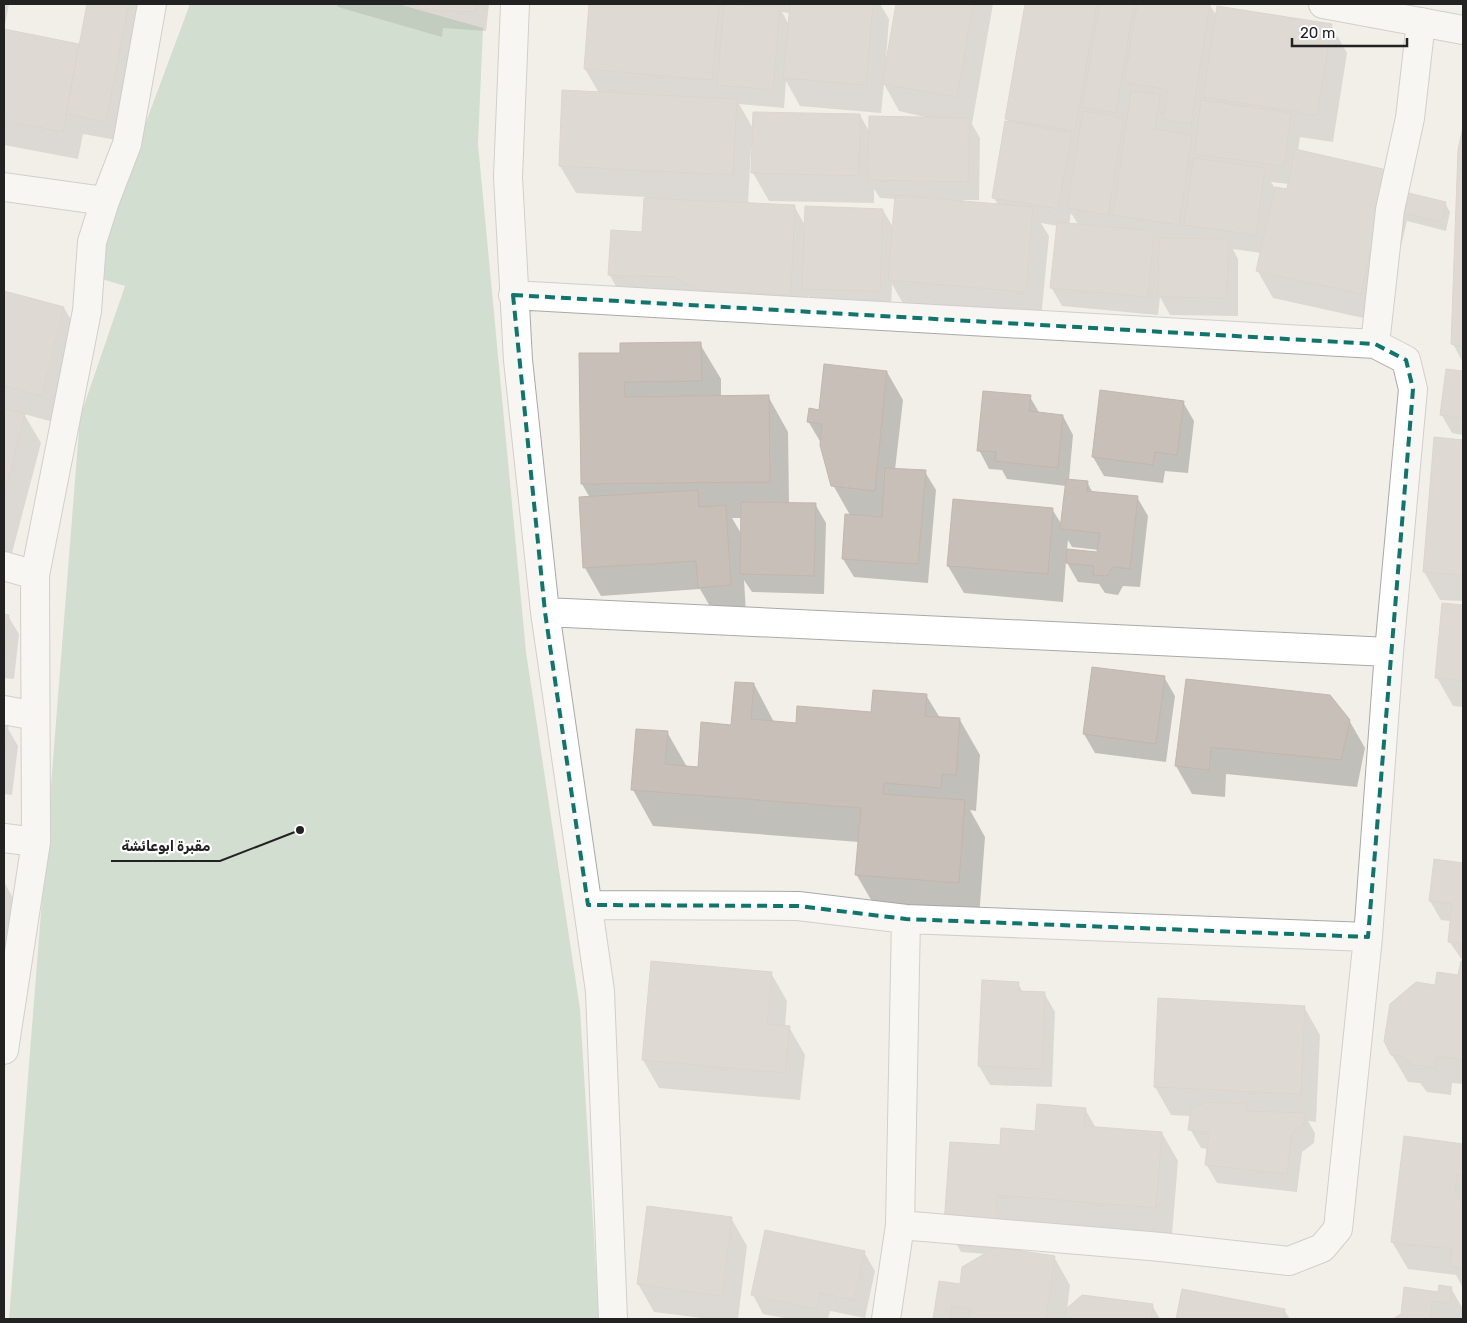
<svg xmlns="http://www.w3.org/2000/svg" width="1467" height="1323" font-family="Rubik,Vazirmatn,sans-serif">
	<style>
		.cemetery { fill: #aacbaf }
		.shadow { fill: #0003; fill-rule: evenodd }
		.building { fill: #c7bfb8; stroke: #c4b6ab }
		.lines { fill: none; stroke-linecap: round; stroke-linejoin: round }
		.minor-casing { stroke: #a9a9a9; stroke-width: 30 }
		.minor { stroke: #fff; stroke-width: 28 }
		.marked { fill: none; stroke: #0f766e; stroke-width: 4; stroke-dasharray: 10 6; stroke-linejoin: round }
		.leader { fill: none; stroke: #222; stroke-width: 2 }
		.callout-dot { fill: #222; stroke: #fff; stroke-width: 2 }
		.callout-label { font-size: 14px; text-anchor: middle; font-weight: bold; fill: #222; stroke: #fff; stroke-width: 4.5; stroke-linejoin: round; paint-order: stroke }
	</style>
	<rect width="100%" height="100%" fill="#f2efe9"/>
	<path class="cemetery" d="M190,4H398L483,28L478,144L526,652L580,1009L599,1319H9L80,417L125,286L89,275Z"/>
	<path class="shadow" d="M4,4H9L4,30L79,45L80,47L88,4H139L116,140L83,134L78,159L4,145Z
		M336,4H489L486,31L443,28L442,37L338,7Z
		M590,4H880L889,19L886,59H888L897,4H993L972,124L980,138L979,200H962V202L998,205L994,198L1009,123L1006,118L1026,4H1209L1217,16L1331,25L1347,53L1333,142L1300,137L1298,151L1408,194L1445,203L1450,212L1446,231L1407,221L1401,246L1394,244L1377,321L1273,298L1257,270L1261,253L1233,249L1238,259V316L1170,315L1160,297L1158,315L1062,306L1051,287L1058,226L1041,223L1049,236L1041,319L905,307L892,284L891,310L814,307L808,295L806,323L625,302L609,274L643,233L645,197L576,193L560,166L599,93L585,69ZM782,12L790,13L789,25ZM786,81L800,106L881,113L884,84L899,111L929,118L870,133L860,115L754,130L739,104L784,108ZM751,148H753V173L769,201L874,203V189L880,198L896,199L894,229L883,210L805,225L794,206L748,204ZM1271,182L1289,184L1287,191L1275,188ZM1071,213L1079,226L1069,225Z
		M1463,132V363L1453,344L1459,151Z
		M4,293L64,308L80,335L57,423L24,414L41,443L11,557L4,555Z
		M700,344L721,379V397L768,396L788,432L789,504H815L826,523L824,594L752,592L744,580L746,613L715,615L700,589L601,596L585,568L581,498H590L582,484L621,354ZM732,518H742V535Z
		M1447,370L1463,372V435L1452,433L1441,414Z
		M887,372L903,400L895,470L925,472L936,490L928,583L854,577L843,559L850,515L833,485L821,443L808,421L820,411Z
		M1030,397L1040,414L1063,416L1073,435L1069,480L1087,482L1093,493L1137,497L1148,516L1140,587L1123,586L1118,595L1105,593L1099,584L1078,582L1066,561L1063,602L964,593L948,566L1052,509L1062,525L1066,486L1007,479L1002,470L989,469L979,450ZM1068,540L1072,547L1099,550L1098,553L1067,550Z
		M1183,402L1194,421L1188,473L1165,471L1163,483L1104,476L1093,457Z
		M1435,439L1463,441V601L1440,600L1424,572Z
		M1443,604L1463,606V707L1453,706L1437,678Z
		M4,615L8,616L19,634L14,679L4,678Z
		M1093,668L1164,677L1175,696L1166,762L1095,753L1084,734Z
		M1188,681L1349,720L1365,748L1357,787L1226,774L1225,797L1192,794L1176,766Z
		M754,684L774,722L797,724L872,713L926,695L940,718L960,720L980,755L976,811L970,810L985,837L979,918L877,910L856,874L859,842L653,826L633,790L667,732L687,767L699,768L732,726Z
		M4,727H7L18,746L12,795L4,794Z
		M1435,860L1463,864V1084L1452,1083L1451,1095L1427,1092L1420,1083L1408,1082L1392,1055L1436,986L1459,977L1462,960L1449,941L1451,921L1441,920L1430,901Z
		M4,882L17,905L4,990Z
		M771,973L787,1001L785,1027H789L805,1055L800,1100L659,1088L643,1060Z
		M1018,983L1023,993H1044L1055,1012L1052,1087L990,1085L979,1066Z
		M1304,1007L1320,1035L1316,1122L1308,1121L1315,1133L1314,1143L1302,1152L1297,1192L1217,1183L1206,1164L1208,1149L1201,1148L1190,1129L1191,1116L1171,1115L1155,1087Z
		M1085,1109L1096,1128L1162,1133L1178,1161L1172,1235L1013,1222L1011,1250L1054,1257L1070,1285L1067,1310L1152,1305L1160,1319H935L940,1283L961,1286L987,1254L961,1252L945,1224L1001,1147Z
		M1405,1138L1463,1145V1267L1461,1266L1463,1269V1288L1456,1275L1408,1269L1392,1242Z
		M731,1218L747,1246L738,1319H710L654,1312L638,1284Z
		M864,1252L875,1271L865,1318L830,1311L828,1319H789L763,1314L753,1295Z
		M1451,1288L1463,1309V1319H1395Z
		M1183,1291L1284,1310L1290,1319H1177Z"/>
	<path class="building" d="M87,4H129L106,122L66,114Z
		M405,4H427L426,10Z
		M427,4H477L475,12L426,10Z
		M589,4H719L712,80L584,69Z
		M724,4L780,7L773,90L717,85Z
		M790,4H873L866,85L783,78Z
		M896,4H973L957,97L882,84Z
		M1025,4H1097L1075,131L1005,119Z
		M1100,4H1134L1116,113L1082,107Z
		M1137,4H1210L1191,124L1163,119L1168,90L1124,82Z
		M1217,6L1332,24L1317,115L1203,97Z
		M4,29L79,44L63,132L4,120Z
		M562,90L737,99L733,175L559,166Z
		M1131,91L1160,95L1155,129L1192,135L1179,225L1113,215Z
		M1201,100L1291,113L1284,166L1194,154Z
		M1083,111L1124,118L1108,215L1067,208Z
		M753,112L860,114L859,176L751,173Z
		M869,116L970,118L968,182L868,180Z
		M1005,121L1072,133L1058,209L992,198Z
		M1463,127V347L1451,344L1458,150Z
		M1295,149L1396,172L1378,217L1361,294L1256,271L1275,187L1287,189Z
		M1193,158L1265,168L1256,235L1184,225Z
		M1396,190L1446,202L1441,222L1391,210Z
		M895,195L1033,207L1026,292L888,280Z
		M644,198L795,205L791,295L697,290L675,277L608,275L611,230L642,232Z
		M805,206L883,209L880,291L802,289Z
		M1057,222L1154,231L1148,297L1050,288Z
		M1159,238L1228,239L1227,298L1158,297Z
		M4,291L64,307L42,396L4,386Z
		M701,342L702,381L624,382L625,397L769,395L770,482L581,484L579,353H620V343Z
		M824,364L887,371L875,491L831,486L820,445L822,424L807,422L809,408L819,410Z
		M1446,369L1463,371V418L1440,415Z
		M1100,390L1184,401L1177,455L1155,452L1153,465L1092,457Z
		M983,391L1031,395L1029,411L1063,415L1058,468L995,461L996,452L977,451Z
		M4,408L25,414L4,497Z
		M1434,437L1463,440V575L1423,572Z
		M885,468L926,470L918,564L842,559L845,514L882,517Z
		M1066,479L1088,481L1087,491L1138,496L1130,569L1113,567L1107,576L1093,575L1094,566L1066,563L1067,549L1097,552L1100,533L1060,529Z
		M698,490L699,507L726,505L731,585L698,588L696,561L583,568L579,497Z
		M953,499L1053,508L1048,574L947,566Z
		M741,502L816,503L814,576L740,574Z
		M1442,603L1463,605V681L1435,678Z
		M4,614L9,615L4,659Z
		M1092,667L1165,676L1156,744L1083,734Z
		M1186,679L1330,695L1350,720L1341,760L1211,747L1209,770L1175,766Z
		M735,682L754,683L751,719L796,723L797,706L871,712L873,690L927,694L925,716L960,718L956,775L942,774L941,788L884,783L883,794L965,800L959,883L855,875L861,808L631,790L636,729L668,731L665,764L698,767L701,722L731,725Z
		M4,726H8L4,759Z
		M1434,859L1463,863V955H1460L1461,943L1448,942L1452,904L1429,901Z
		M651,961L772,972L767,1024L790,1026L785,1073L642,1060Z
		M1461,961H1463V1060L1437,1056L1435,1068L1410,1064L1403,1056L1391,1055L1384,1041L1390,1004L1416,982L1435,985L1437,972L1458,975Z
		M982,980L1019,982L1018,991L1045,992L1042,1069L978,1066Z
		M1158,998L1305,1006L1301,1094L1154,1087Z
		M1209,1102L1247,1104V1111L1305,1113L1304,1124L1292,1133L1287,1174L1205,1165L1209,1132L1188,1130L1191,1108Z
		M1037,1104L1086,1108L1084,1126L1162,1132L1156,1208L998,1195L995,1228L944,1224L950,1142L1000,1145L1001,1128L1035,1131Z
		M1404,1136L1463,1144V1175L1457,1174L1455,1193L1463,1203V1268L1449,1266L1452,1249L1391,1242Z
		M647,1206L732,1217L722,1296L637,1284Z
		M765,1230L865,1251L854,1300L820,1293L816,1309L751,1295Z
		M996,1247L1055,1256L1046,1319H969L971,1309L952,1306L950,1319H933L939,1281L960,1284L962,1267Z
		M1439,1285L1452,1287L1450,1303L1432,1301L1430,1319H1393L1401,1314L1404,1287L1438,1292Z
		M1182,1289L1285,1309L1283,1319H1176Z
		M1082,1295L1153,1304L1151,1319H1065L1066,1309Z"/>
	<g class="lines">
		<g class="minor-casing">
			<path id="minor" d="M515,4L508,177L518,360L545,612L600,991L613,1319
				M1323,4L1463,30
				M4,187L105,201L127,144L152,4
				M513,295L1375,344L1406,360L1413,389L1389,652L1368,937L1338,1229L1322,1248L1289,1261L1161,1247L900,1225
				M1375,344L1390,210L1410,118L1421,22
				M4,566L35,575
				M545,612L1389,652
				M4,710L35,716
				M4,838L36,842
				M588,905L798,906L906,919L1368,937
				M4,1050L36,842L35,575L87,311L92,242L105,201
				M886,1319L900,1225L906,919"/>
		</g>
		<use href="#minor" class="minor"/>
	</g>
	<path d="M0 0H1467V1323H0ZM513,295L1375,344L1406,360L1413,389L1368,937L906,919L798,906L588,905L545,612Z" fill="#f2efe9" fill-opacity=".55" fill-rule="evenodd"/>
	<path class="marked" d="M513,295L1375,344L1406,360L1413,389L1368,937L906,919L798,906L588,905L545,612Z"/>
	<path class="leader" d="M300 830L220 861H111"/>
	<circle class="callout-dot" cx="300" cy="830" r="5"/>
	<g class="callout-label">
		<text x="166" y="851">مقبرة ابوعائشة</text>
	</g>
	<rect width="1467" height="1323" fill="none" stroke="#222222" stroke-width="10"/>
	<path d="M1292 38v8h115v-8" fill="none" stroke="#222222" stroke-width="2.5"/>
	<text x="1300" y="38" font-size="15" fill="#222222" stroke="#ffffff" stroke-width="4" paint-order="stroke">20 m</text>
</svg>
